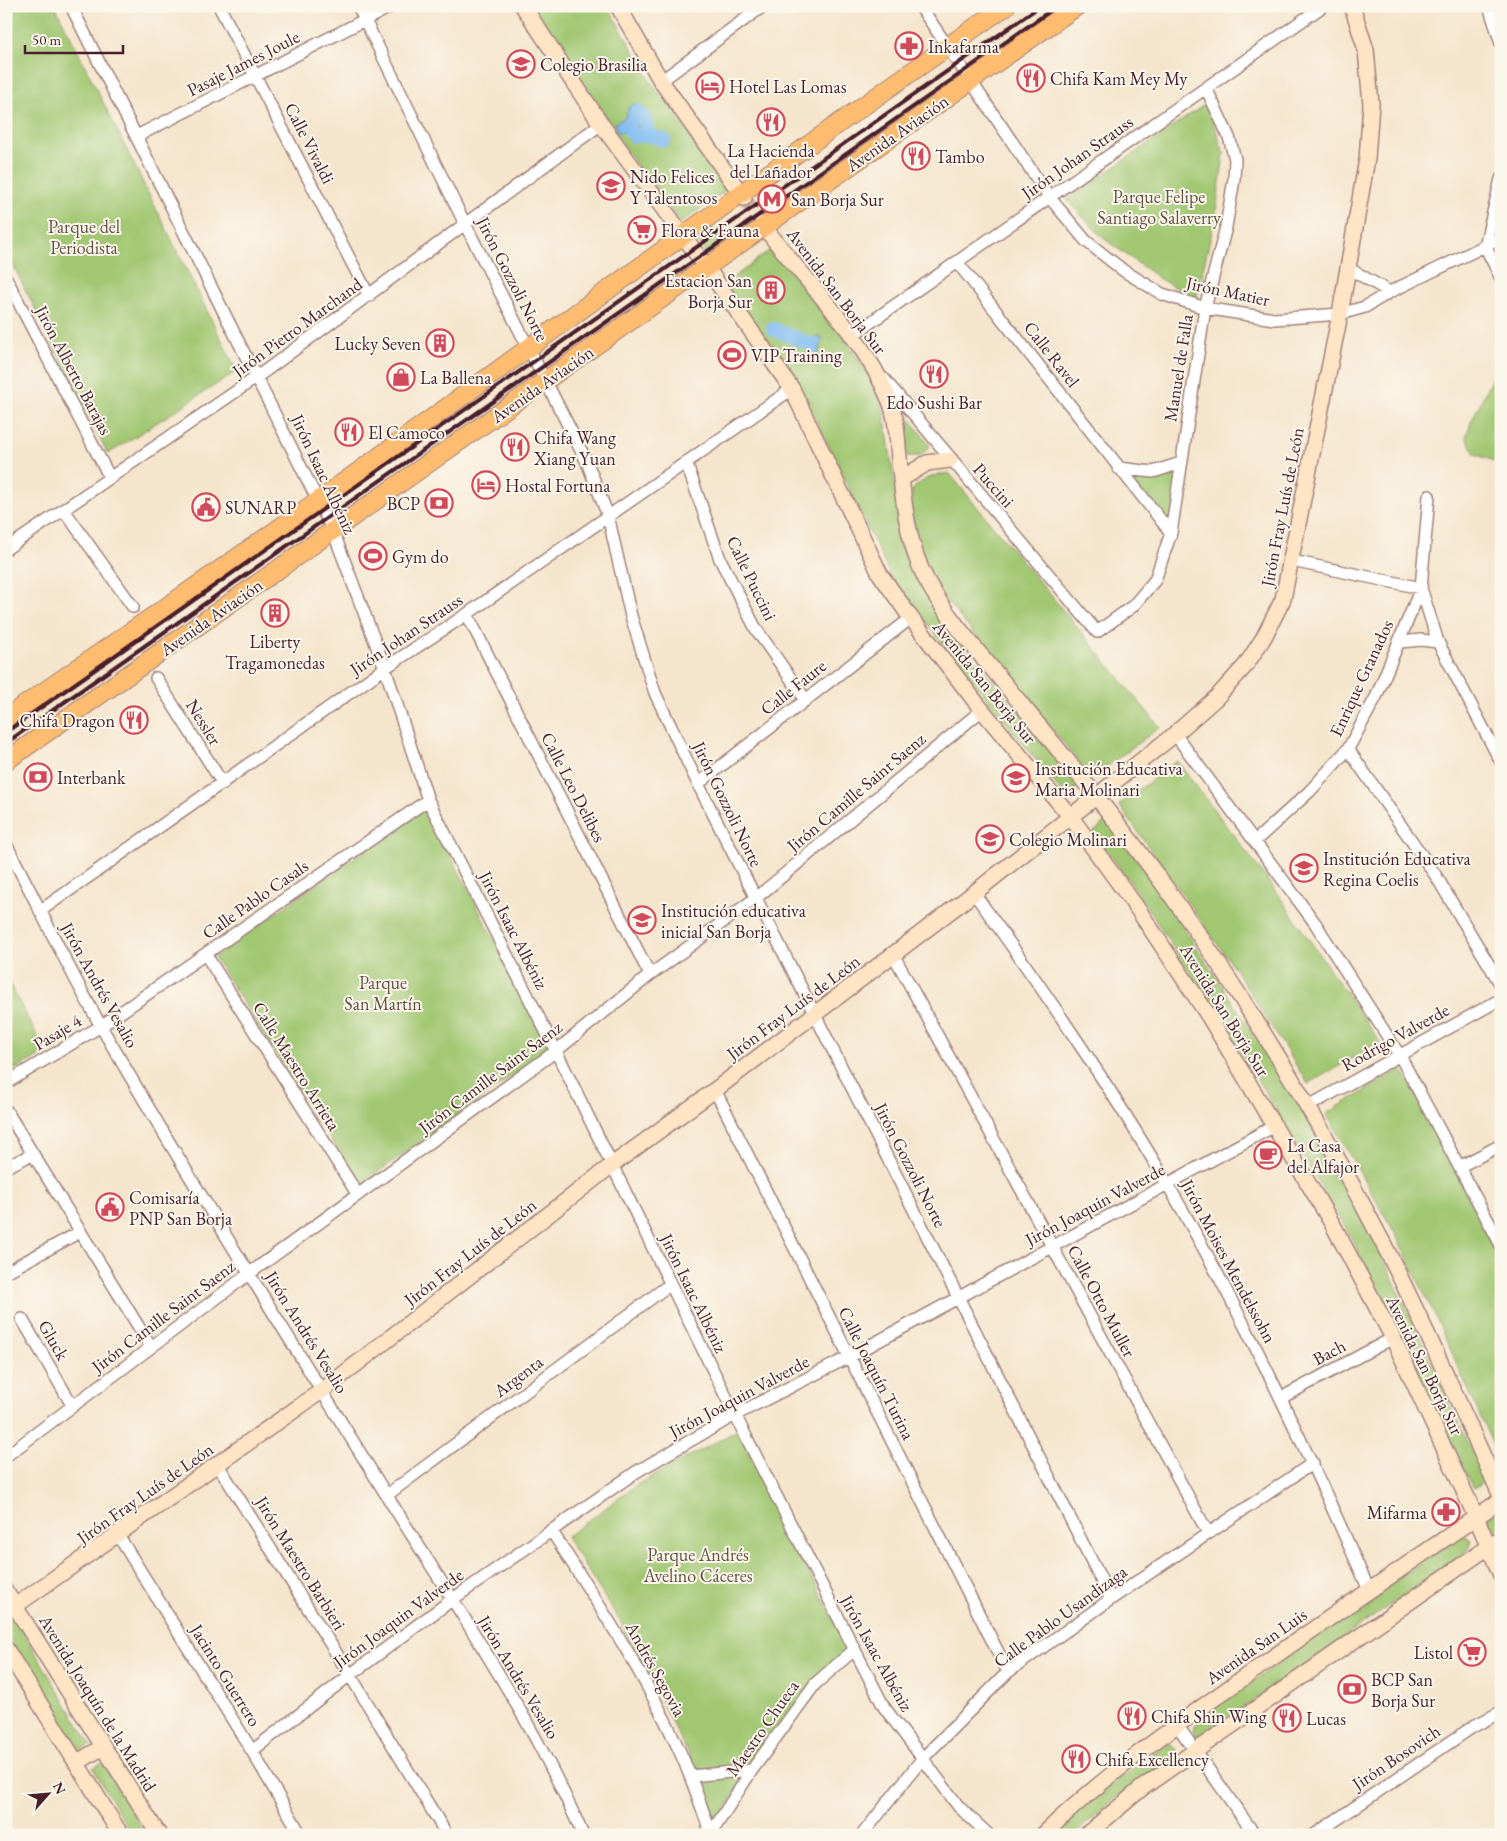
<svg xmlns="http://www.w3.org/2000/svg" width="1507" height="1841" font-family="'EB Garamond',serif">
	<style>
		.green { fill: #a1c772; stroke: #76734e }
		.water { fill: #81bcf3; stroke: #666e8f }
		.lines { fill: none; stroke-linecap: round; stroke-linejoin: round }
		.canal { stroke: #81bcf3; stroke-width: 14 }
		.secondary-tunnel { stroke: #d3bdac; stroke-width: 15; stroke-dasharray: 15 8; stroke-linecap: butt }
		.street-casing { stroke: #a0827c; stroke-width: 14 }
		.secondary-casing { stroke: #a0827c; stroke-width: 18 }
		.primary-casing { stroke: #a0827c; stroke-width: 20 }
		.street { stroke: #fff; stroke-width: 11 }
		.secondary { stroke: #ffe4c6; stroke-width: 15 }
		.primary { stroke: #febc70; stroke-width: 18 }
		.rail { stroke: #4a1f2b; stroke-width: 4 }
		.labels { text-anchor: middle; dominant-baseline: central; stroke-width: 4; stroke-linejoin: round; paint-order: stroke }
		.poi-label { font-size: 18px; fill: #4a1f2b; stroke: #fbf7ec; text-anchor: start }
		.street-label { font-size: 18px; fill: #4a1f2b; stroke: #fbf7ec }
		.park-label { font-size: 18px; fill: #645140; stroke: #fbf7ec }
	</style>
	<rect width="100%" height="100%" fill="#fbf7ec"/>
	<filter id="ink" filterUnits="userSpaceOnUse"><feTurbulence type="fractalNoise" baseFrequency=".02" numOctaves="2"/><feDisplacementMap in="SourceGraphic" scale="10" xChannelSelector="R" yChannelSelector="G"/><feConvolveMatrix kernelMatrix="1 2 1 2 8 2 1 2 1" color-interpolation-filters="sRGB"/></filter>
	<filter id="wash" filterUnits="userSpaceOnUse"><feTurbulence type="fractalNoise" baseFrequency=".0096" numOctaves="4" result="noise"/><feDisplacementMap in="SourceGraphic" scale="20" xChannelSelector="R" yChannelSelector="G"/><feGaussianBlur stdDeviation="1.12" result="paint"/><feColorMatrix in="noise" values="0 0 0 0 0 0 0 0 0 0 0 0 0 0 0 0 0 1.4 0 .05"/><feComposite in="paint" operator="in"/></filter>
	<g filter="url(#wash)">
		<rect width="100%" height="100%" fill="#f5e5cc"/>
		<path class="green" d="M6,6H55L237,371L108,454L6,251Z
			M531,6H608L651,82L729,188L681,223L640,170Z
			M1207,103L1224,154L1215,218L1196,299L1160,279L1103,238L1067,200Z
			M712,228L726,247L709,259L696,240Z
			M771,249L843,335L867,372L884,411L897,500L913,572L951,633L1066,766L1077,784L1073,798L1063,794L892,579L806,399L725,284Z
			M1501,360V467L1491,460L1475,454L1466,437L1471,422Z
			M903,416H908L930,446L920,456H907Z
			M1181,463L1171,533L1118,468L1153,472Z
			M949,473L1160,727L1094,776L1088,773L936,588C923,558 909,524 912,490C924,478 933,475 949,473Z
			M1177,761L1270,883L1380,1042L1308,1084L1235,969L1119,805Z
			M426,807L550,1049L360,1185L214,957Z
			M1107,820L1159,890L1297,1101L1374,1238L1486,1481L1473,1488L1350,1235L1226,1027L1128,879L1093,833Z
			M6,977L46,1053L6,1074Z
			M1401,1069L1430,1118L1501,1265V1463L1439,1324L1396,1235L1326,1114Z
			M738,1430L848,1648L750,1766L697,1771L620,1621L566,1537L638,1484Z
			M1485 1522a8 8 0 1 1 16 0a8 8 0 1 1-16 0Z
			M1466,1536L1470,1539L1471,1545L1467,1551L1205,1735L1198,1737L1194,1732L1195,1725L1206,1714L1459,1537Z
			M6,1604L91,1745L80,1751L6,1633Z
			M1168,1742C1173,1745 1177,1749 1176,1756L1171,1760L1115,1798L1074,1835H1051L1072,1815Z
			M102,1763L146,1835H132L93,1768Z
			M746,1774L716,1826L700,1780Z"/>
		<path class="water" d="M633,104L640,105L636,114L641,124L628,132H617L615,123L626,117L629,107Z
			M817,337L822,338L819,352L815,358H810L807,353Z"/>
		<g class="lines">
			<path class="canal" d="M637,111L645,119L648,135
				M630,131L634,136L648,135L664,140
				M773,329L812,345"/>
		</g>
	</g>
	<g filter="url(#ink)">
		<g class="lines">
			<path class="secondary-tunnel" d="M744,198L762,224"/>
			<g class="street-casing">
				<path id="street" d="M71,6L333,531L385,668L428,800L556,1051L735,1415L884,1707L959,1807L989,1835
					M219,6L369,296
					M358,6L465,224L587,462L608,516L631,616L655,693L698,784L1111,1599
					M920,6L1050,198L1086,241L1124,271L1162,294L1205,308L1274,319L1340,314L1365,307L1390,292L1501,238
					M1489,6L1501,43
					M661,81L763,6
					M137,136L392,6
					M1501,179L1485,246L1501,278
					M957,262L1171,533
					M1348,268L1390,292
					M6,278L110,478
					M851,336L1323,6
					M884,379L1097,632L1133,606L1155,580L1171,533L1205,308L1226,227L1234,179L1235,159L1229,137L1206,88
					M686,462L720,559L756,629L805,699
					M1118,468L1153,472L1181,463
					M64,510L133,607
					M6,549L257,377L601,124
					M1292,561L1421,588L1438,642L1501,762
					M467,614L650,975
					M1400,642L1421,640L1438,642
					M156,678L223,784
					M1175,734L1315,923L1400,1056L1501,1245
					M1348,749L1436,876L1501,985
					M698,784L911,618
					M1255,841L1310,791L1348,749L1376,697L1421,588L1429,496
					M6,844C38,905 68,968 102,1028C193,1186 291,1341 387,1496C456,1606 531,1715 583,1835
					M974,893C1042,988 1109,1084 1168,1185C1244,1316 1308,1452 1369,1590
					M40,911L385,668L467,614L792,389
					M893,954L1208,1533
					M206,955L358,1195
					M6,1083L101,1026L428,800
					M715,1090L1008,1672
					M1307,1107L1501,999
					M6,1110L151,1347
					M6,1167L33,1154
					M1459,1167L1501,1145
					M6,1272L80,1232
					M22,1319L72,1405
					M1281,1398L1393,1338
					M6,1456L250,1273L556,1051L650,975L756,898L982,710
					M218,1465L350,1675L447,1835
					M387,1495L669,1285
					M551,1530C597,1602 645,1673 680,1752C692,1778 701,1806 711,1834
					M118,1535L252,1751L301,1835
					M1177,1725L1255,1835
					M252,1751L350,1675L453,1599L636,1472L735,1415L849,1357L1276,1125
					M691,1776L752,1770
					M710,1835L752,1770L815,1684L854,1650
					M862,1835L922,1759L1008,1672L1111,1599L1313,1463
					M1314,1835L1474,1726L1501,1712"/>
			</g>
			<g class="secondary-casing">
				<path id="secondary" d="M523,6L601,124L707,268L792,389L880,574L911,618L982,710L1070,816L1137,908L1208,1015L1333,1225L1393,1338L1476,1517L1501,1575
					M618,6L661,81L744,198
					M762,224C804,281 862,333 889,399C897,417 897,438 899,458C903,498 907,545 927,581C948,620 981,654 1008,688C1062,754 1116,819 1166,888C1246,999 1321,1123 1384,1245C1426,1327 1463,1412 1501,1496
					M901,479L927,463L950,460
					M6,1592L159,1835
					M15,1606L323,1390L612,1165L715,1090L974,893L1175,734L1217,697L1246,665L1264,637L1283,599L1340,314L1367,159L1371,104L1366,50L1352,6
					M6,1649L121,1835
					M76,1763L103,1747
					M1043,1835C1102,1777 1171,1729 1239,1681C1326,1620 1413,1560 1501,1500
					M1086,1835L1142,1788L1501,1538"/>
			</g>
			<g class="primary-casing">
				<path id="primary" d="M6,718C114,643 223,569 330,492C555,330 777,164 1006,6
					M6,761L1077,6"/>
			</g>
			<use href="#street" class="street"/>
			<use href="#secondary" class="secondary"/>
			<use href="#primary" class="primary"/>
			<path class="rail" d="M6,732L1040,6
				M6,743C358,500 706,251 1057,6"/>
		</g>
	</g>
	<defs>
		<g id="pharmacy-ring" transform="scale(1.4375)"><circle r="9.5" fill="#fbf7ec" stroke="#d1495b" stroke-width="1.5"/><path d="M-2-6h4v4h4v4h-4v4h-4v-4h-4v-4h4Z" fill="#d1495b"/></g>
		<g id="school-ring" transform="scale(1.4375)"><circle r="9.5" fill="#fbf7ec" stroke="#d1495b" stroke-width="1.5"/><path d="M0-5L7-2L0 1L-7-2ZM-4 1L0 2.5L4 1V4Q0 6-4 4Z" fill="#d1495b"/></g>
		<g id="restaurant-ring" transform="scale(1.4375)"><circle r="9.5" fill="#fbf7ec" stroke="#d1495b" stroke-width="1.5"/><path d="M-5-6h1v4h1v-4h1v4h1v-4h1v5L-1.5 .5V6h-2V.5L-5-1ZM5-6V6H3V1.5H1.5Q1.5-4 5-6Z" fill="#d1495b"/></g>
		<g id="hotel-ring" transform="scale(1.4375)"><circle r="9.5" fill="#fbf7ec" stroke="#d1495b" stroke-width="1.5"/><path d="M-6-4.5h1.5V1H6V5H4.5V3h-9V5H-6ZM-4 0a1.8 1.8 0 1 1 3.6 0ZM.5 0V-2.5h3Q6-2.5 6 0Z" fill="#d1495b"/></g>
		<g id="metro-ring" transform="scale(1.4375)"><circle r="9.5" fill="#fbf7ec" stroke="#d1495b" stroke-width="1.5"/><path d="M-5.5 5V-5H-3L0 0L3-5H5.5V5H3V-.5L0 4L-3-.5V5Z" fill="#d1495b"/></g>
		<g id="supermarket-ring" transform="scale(1.4375)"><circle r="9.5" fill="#fbf7ec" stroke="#d1495b" stroke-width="1.5"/><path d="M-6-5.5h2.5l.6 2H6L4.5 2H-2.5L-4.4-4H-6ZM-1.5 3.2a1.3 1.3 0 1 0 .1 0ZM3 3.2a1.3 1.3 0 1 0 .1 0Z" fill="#d1495b"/></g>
		<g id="building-ring" transform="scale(1.4375)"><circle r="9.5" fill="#fbf7ec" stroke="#d1495b" stroke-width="1.5"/><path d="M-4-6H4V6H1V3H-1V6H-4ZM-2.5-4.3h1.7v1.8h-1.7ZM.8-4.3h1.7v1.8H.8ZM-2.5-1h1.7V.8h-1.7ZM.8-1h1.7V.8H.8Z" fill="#d1495b"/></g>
		<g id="stadium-ring" transform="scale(1.4375)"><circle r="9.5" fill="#fbf7ec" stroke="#d1495b" stroke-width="1.5"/><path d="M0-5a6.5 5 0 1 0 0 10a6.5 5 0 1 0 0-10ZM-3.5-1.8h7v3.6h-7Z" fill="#d1495b"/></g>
		<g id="shop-ring" transform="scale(1.4375)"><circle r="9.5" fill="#fbf7ec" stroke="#d1495b" stroke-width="1.5"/><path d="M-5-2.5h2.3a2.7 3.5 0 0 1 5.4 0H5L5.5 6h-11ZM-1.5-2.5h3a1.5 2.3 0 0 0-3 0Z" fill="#d1495b"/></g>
		<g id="bank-ring" transform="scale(1.4375)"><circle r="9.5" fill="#fbf7ec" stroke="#d1495b" stroke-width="1.5"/><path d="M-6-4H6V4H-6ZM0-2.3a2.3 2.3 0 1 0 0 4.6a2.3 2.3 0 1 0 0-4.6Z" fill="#d1495b"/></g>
		<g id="civic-ring" transform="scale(1.4375)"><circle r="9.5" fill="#fbf7ec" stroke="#d1495b" stroke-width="1.5"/><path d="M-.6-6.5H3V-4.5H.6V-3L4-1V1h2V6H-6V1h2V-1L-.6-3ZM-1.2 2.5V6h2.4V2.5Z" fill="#d1495b"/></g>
		<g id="cafe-ring" transform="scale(1.4375)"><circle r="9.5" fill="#fbf7ec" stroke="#d1495b" stroke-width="1.5"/><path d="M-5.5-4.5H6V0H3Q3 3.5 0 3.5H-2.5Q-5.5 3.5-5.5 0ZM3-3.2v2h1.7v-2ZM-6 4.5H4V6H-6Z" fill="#d1495b"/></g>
	</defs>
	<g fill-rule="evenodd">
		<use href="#pharmacy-ring" x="909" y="46"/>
		<use href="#school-ring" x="521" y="64"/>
		<use href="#restaurant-ring" x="1031" y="78"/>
		<use href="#hotel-ring" x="710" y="86"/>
		<use href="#restaurant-ring" x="771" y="122"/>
		<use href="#restaurant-ring" x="916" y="156"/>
		<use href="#school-ring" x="611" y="186"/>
		<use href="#metro-ring" x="772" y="199"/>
		<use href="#supermarket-ring" x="642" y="230"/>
		<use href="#building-ring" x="771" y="290"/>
		<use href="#building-ring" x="440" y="343"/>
		<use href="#stadium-ring" x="732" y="355"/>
		<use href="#restaurant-ring" x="934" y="374"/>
		<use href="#shop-ring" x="401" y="377"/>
		<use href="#restaurant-ring" x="349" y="432"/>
		<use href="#restaurant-ring" x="515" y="447"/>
		<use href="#hotel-ring" x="486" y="485"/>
		<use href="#bank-ring" x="439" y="503"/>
		<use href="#civic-ring" x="206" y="507"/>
		<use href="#stadium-ring" x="373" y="556"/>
		<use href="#building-ring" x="275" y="613"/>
		<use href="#restaurant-ring" x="134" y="720"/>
		<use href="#bank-ring" x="38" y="777"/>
		<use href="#school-ring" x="1016" y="778"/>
		<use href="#school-ring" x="990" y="839"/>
		<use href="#school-ring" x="1304" y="868"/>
		<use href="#school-ring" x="642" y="920"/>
		<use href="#cafe-ring" x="1268" y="1155"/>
		<use href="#civic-ring" x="110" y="1207"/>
		<use href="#pharmacy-ring" x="1446" y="1512"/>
		<use href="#supermarket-ring" x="1472" y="1652"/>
		<use href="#bank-ring" x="1352" y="1689"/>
		<use href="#restaurant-ring" x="1132" y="1716"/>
		<use href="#restaurant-ring" x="1287" y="1718"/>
		<use href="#restaurant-ring" x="1076" y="1759"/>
	</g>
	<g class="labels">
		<g class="poi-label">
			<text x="928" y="46">Inkafarma</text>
			<text x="540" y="64">Colegio Brasilia</text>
			<text x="1050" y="78">Chifa Kam Mey My</text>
			<text x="729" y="86">Hotel Las Lomas</text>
			<text x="771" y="150" text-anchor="middle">La Hacienda<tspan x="771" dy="21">del Lañador</tspan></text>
			<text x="935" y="156">Tambo</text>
			<text x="630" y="176">Nido Felices<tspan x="630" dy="21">Y Talentosos</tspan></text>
			<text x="791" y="199">San Borja Sur</text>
			<text x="661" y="230">Flora &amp; Fauna</text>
			<text x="752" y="280" text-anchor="end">Estacion San<tspan x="752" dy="21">Borja Sur</tspan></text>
			<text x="421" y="343" text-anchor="end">Lucky Seven</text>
			<text x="751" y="355">VIP Training</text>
			<text x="420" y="377">La Ballena</text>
			<text x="934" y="402" text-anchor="middle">Edo Sushi Bar</text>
			<text x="368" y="432">El Camoco</text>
			<text x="534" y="437">Chifa Wang<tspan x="534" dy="21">Xiang Yuan</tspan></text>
			<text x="505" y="485">Hostal Fortuna</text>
			<text x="420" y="503" text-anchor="end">BCP</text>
			<text x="225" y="507">SUNARP</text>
			<text x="392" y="556">Gym do</text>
			<text x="275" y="641" text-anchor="middle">Liberty<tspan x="275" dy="21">Tragamonedas</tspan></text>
			<text x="115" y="720" text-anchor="end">Chifa Dragon</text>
			<text x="1035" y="768">Institución Educativa<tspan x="1035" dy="21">Maria Molinari</tspan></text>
			<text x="57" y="777">Interbank</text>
			<text x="1009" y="839">Colegio Molinari</text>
			<text x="1323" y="858">Institución Educativa<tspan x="1323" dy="21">Regina Coelis</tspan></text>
			<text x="661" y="910">Institución educativa<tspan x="661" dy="21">inicial San Borja</tspan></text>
			<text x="1287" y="1145">La Casa<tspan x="1287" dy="21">del Alfajor</tspan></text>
			<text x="129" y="1197">Comisaría<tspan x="129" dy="21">PNP San Borja</tspan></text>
			<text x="1427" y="1512" text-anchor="end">Mifarma</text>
			<text x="1453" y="1652" text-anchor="end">Listol</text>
			<text x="1371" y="1679">BCP San<tspan x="1371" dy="21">Borja Sur</tspan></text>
			<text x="1151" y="1716">Chifa Shin Wing</text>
			<text x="1306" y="1718">Lucas</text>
			<text x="1095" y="1759">Chifa Excellency</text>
		</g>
		<g class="street-label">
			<text transform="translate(243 63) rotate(-27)">Pasaje James Joule</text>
			<text transform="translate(897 133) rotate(-35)">Avenida Aviación</text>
			<text transform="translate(310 143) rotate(63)">Calle Vivaldi</text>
			<text transform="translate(1077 157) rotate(-35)">Jirón Johan Strauss</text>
			<text transform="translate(513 279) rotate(63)">Jirón Gozzoli Norte</text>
			<text transform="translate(837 291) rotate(53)">Avenida San Borja Sur</text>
			<text transform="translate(1228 291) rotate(12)">Jirón Matier</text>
			<text transform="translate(297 327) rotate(-36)">Jirón Pietro Marchand</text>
			<text transform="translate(1052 354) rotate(52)">Calle Ravel</text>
			<text transform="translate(1178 368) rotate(-81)">Manuel de Falla</text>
			<text transform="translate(74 370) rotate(62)">Jirón Alberto Barajas</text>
			<text transform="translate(542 384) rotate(-35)">Avenida Aviación</text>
			<text transform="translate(324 474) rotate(65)">Jirón Isaac Albéniz</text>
			<text transform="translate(994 485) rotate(49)">Puccini</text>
			<text transform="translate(1282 507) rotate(-79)">Jirón Fray Luís de León</text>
			<text transform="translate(752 578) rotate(64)">Calle Puccini</text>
			<text transform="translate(211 617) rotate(-35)">Avenida Aviación</text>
			<text transform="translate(406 634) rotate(-34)">Jirón Johan Strauss</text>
			<text transform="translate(1361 678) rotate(-65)">Enrique Granados</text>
			<text transform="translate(985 682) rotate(51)">Avenida San Borja Sur</text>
			<text transform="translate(793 687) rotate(-38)">Calle Faure</text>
			<text transform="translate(204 722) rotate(58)">Nessler</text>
			<text transform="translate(574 787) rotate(63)">Calle Leo Delibes</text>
			<text transform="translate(856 792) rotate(-40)">Jirón Camille Saint Saenz</text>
			<text transform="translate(728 804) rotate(64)">Jirón Gozzoli Norte</text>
			<text transform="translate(255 899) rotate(-35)">Calle Pablo Casals</text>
			<text transform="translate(514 930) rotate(63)">Jirón Isaac Albéniz</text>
			<text transform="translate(100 985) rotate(61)">Jirón Andrés Vesalio</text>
			<text transform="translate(793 1007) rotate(-37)">Jirón Fray Luís de León</text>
			<text transform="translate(1225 1010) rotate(58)">Avenida San Borja Sur</text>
			<text transform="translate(57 1032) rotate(-31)">Pasaje 4</text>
			<text transform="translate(1395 1037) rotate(-29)">Rodrigo Valverde</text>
			<text transform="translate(297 1066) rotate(58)">Calle Maestro Arrieta</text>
			<text transform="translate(490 1077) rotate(-37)">Jirón Camille Saint Saenz</text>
			<text transform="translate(911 1165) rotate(63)">Jirón Gozzoli Norte</text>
			<text transform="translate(1095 1204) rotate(-28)">Jirón Joaquin Valverde</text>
			<text transform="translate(470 1252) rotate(-38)">Jirón Fray Luís de León</text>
			<text transform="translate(1229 1261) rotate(62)">Jirón Moises Mendelssohn</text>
			<text transform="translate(694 1293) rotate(64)">Jirón Isaac Albéniz</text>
			<text transform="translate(1102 1301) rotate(62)">Calle Otto Muller</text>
			<text transform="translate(163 1316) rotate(-37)">Jirón Camille Saint Saenz</text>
			<text transform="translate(307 1332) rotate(58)">Jirón Andrés Vesalio</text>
			<text transform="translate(54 1340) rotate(60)">Gluck</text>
			<text transform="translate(1329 1352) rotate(-28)">Bach</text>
			<text transform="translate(1425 1365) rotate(64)">Avenida San Borja Sur</text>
			<text transform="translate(877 1373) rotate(63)">Calle Joaquín Turina</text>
			<text transform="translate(518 1376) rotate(-37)">Argenta</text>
			<text transform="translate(739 1396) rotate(-28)">Jirón Joaquin Valverde</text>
			<text transform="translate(145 1493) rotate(-35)">Jirón Fray Luís de León</text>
			<text transform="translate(301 1563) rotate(58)">Jirón Maestro Barbieri</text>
			<text transform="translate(1060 1616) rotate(-36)">Calle Pablo Usandizaga</text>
			<text transform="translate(398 1618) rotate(-36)">Jirón Joaquin Valverde</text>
			<text transform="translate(1256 1646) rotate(-35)">Avenida San Luis</text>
			<text transform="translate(877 1653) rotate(61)">Jirón Isaac Albéniz</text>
			<text transform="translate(656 1669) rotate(61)">Andrés Segovia</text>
			<text transform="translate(226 1675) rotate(58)">Jacinto Guerrero</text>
			<text transform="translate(519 1677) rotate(59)">Jirón Andrés Vesalio</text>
			<text transform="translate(98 1703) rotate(58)">Avenida Joaquín de la Madrid</text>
			<text transform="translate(762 1728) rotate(-55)">Maestro Chueca</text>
			<text transform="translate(1396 1757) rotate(-34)">Jirón Bosovich</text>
		</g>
		<g class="park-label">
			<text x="1159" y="196">Parque Felipe<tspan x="1159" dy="21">Santiago Salaverry</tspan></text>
			<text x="84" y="226">Parque del<tspan x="84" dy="21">Periodista</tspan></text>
			<text x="383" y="982">Parque<tspan x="383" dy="21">San Martín</tspan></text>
			<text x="698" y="1554">Parque Andrés<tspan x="698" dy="21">Avelino Cáceres</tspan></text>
		</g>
	</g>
	<rect width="1507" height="1841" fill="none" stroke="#fbf7ec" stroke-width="25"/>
	<g transform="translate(48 1794) rotate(63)" stroke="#fbf7ec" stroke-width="4" paint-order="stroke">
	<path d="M0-4L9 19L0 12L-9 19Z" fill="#4a1f2b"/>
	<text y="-8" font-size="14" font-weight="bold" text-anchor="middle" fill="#4a1f2b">N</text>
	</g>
	<path d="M25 45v8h98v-8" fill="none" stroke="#4a1f2b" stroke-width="2.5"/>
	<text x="32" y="45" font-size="15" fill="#4a1f2b" stroke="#fbf7ec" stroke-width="4" paint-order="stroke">50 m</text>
</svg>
